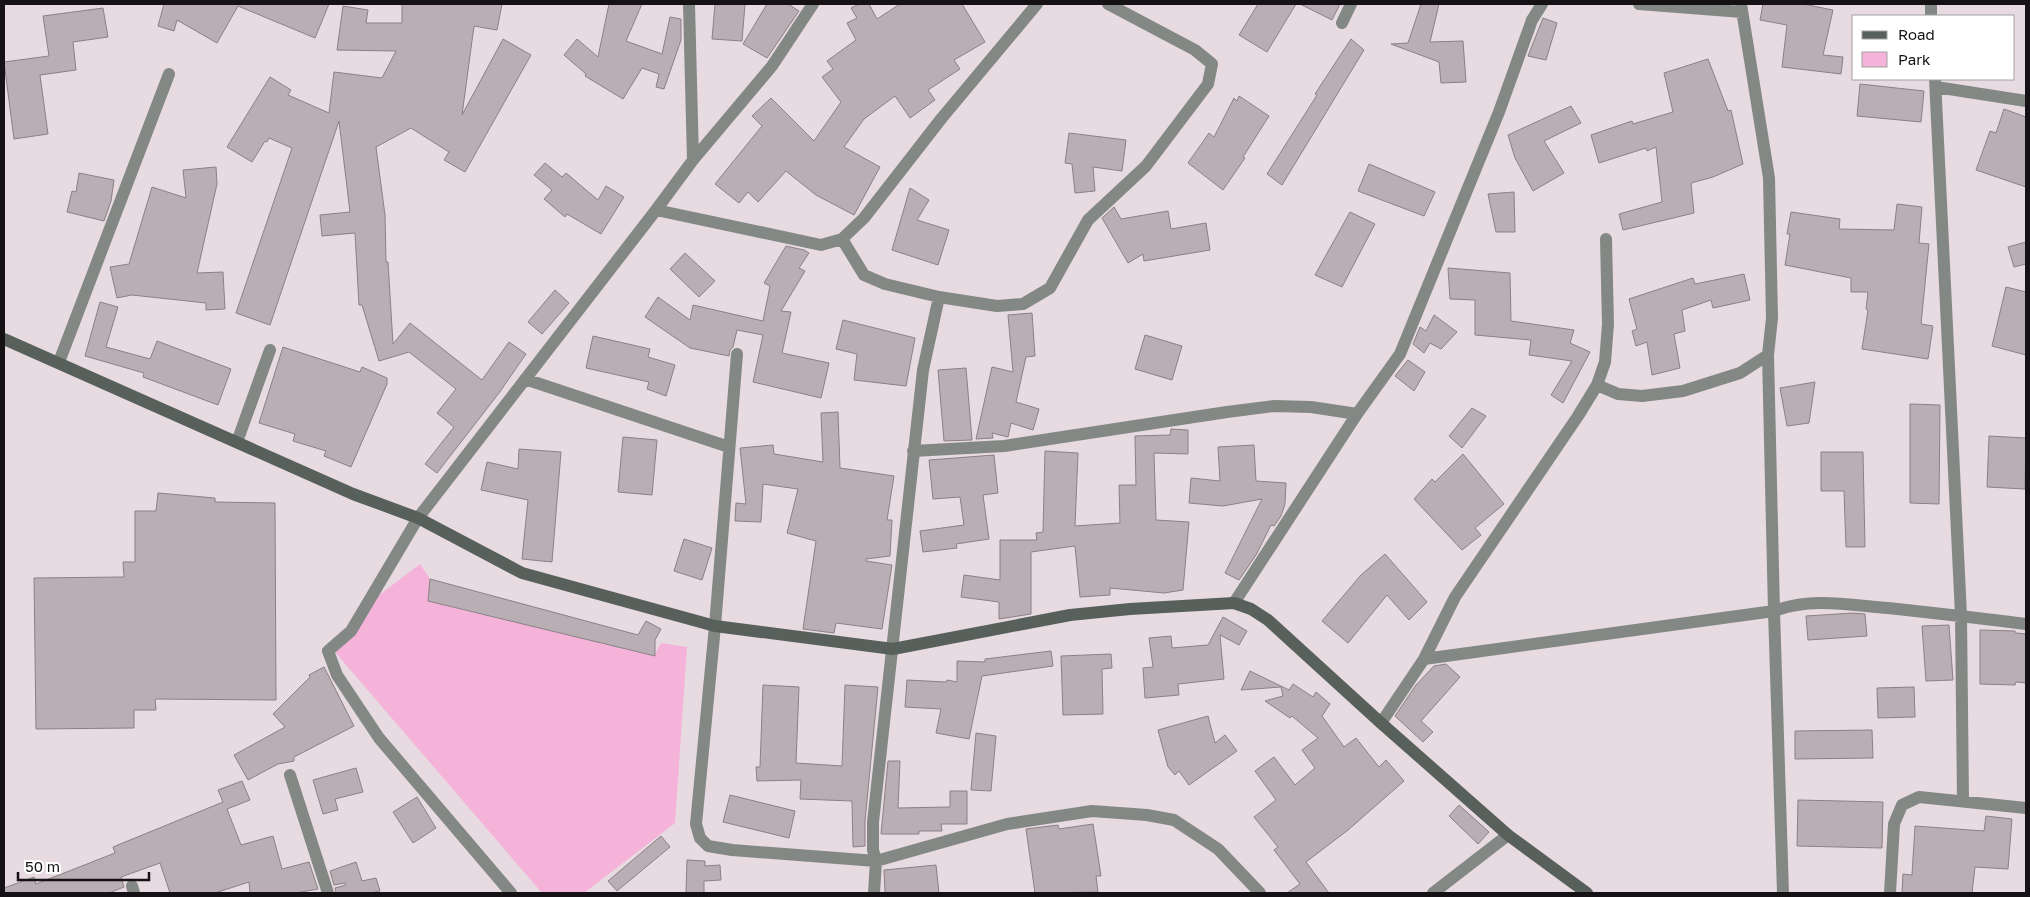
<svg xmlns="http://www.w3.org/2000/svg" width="2030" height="897" font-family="'Golos Text',sans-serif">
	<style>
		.green { fill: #f5b3da }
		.building { fill: #baaeb5; stroke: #8b8086 }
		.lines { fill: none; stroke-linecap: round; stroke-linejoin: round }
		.street { stroke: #838885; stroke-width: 12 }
		.secondary { stroke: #58605c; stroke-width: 12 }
	</style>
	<rect width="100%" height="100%" fill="#e7dae1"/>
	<path class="green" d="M420,564L430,579L428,601L654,656L661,643L687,647L675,823L584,893H542L335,652L378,596Z"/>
	<path class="building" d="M164,4H329L315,38L238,6L217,43L177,20L174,31L158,26Z
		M402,4H502L497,30L474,26L462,115L503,39L531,55L465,172L444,160L449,152L411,128L376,147L385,215L386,262H388L393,344L410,323L482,380L509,342L526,354L499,393L437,473L425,464L454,427L437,413L456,389L409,352L379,361L362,305H359L355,233L322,236L320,215L350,212L339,121L270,325L236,313L292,148L269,138L267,142L265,141L252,162L227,147L270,77L291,90L288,95L329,113L334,72L382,78L396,51L337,50L343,6L368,10L366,23H402Z
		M609,4H642L626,41L662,54L670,17L681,19V40L664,89L656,87L659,74L642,68L623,99L585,76L586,74L564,55L577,39L598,57Z
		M715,4H745L742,41L712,39Z
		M767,4H788L799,11L767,58L743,44Z
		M859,4H869L877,19L900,4H962L985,42L954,60L960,69L928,90L935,100L910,118L895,96L864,119L844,147L880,167L854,215L816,195L786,171L758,202L748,192L739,203L715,184L762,126L752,116L771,98L814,141L841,102L822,77L833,69L827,61L856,40L847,23L857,18L851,8Z
		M1258,4H1296L1267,52L1239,35Z
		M1300,4H1340L1332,20Z
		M1421,4H1439L1430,42L1463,41L1466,82L1441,83L1439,62L1391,44L1408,43Z
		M1763,4H1803L1833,10L1823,55L1843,57L1841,74L1782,67L1787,25L1760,20Z
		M103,8L108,37L73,42L76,70L40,75L48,134L14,139L4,62L49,56L43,16Z
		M1543,18L1557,23L1546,60L1528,56Z
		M1351,39L1364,50L1282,185L1267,174L1317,95L1315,94Z
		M1708,59L1728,111L1731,110L1743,164L1713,177L1691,183L1694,213L1623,230L1619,214L1662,202L1656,147L1647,151L1646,148L1599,163L1591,135L1632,121L1633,124L1673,112L1664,73Z
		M1860,84L1924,91L1921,122L1857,116Z
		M1239,96L1269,116L1243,157L1245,158L1223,190L1188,163L1209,133L1214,137L1234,98L1237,101Z
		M1571,106L1581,123L1544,141L1564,173L1533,191L1515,158L1508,135Z
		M2004,109L2026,117V187L1976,170L1990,131L1996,133Z
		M1069,133L1126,140L1122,171L1093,167L1095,191L1075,193L1072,164L1065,163Z
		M545,163L562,177L566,173L598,200L606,186L624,197L601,234L567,214L565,217L544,199L552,190L534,175Z
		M1369,164L1435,192L1424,216L1358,191Z
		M216,167L217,184L197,273L223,272L225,309L206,310V303L132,295L117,298L110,267L129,264L152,187L186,198L183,170Z
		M79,173L114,180L111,201L104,221L67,212L72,191L76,192Z
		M910,188L929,200L917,220L949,230L938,265L892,250Z
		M1514,192L1515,232H1496L1488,194Z
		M1897,204L1922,207L1919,243L1929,244L1921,324L1933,326L1928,359L1862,349L1868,310L1866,309L1868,292H1851V278L1785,265L1790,234H1787L1791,212L1840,219L1839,229L1894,230Z
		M1114,207L1121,219L1168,211L1171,229L1206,223L1210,250L1144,261L1143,254L1128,263L1102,218Z
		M1350,212L1375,224L1342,287L1315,275Z
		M2026,242V264L2014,267L2008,247Z
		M786,246L804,250L809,253L799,268L805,271L781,311L791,312L782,353L829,363L821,398L753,382L763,335L737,330L733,347L730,350L729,356L690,348L645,317L658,297L690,320L693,305L763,321L770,286L764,283Z
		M685,253L715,281L699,297L670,269Z
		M1448,268L1510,273L1511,321L1574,330L1570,343L1590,352L1563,403L1551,395L1572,361L1529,355L1531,340L1475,335V300L1450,299Z
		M1744,274L1750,300L1713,308L1711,300L1682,310L1685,331L1674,334L1680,368L1652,375L1647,342L1636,346L1632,331L1637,329L1629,299L1693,278L1695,284Z
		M2006,287L2026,292V355L1992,346Z
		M555,290L569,303L542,334L528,322Z
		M100,302L118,307L106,347L150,359L157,341L231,369L218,405L143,377L144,373L85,356Z
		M1032,313L1035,356L1026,357L1016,402L1039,409L1033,430L1011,423L1008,437L992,433L993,438L976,439L992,367L1013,372L1008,315Z
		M1434,315L1457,332L1441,349L1430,343L1424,353L1413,344L1420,327L1426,331Z
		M843,320L915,338L906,386L854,380L857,354L836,349Z
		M1145,335L1182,346L1172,380L1135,369Z
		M593,336L650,349L648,357L675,365L666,396L647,389L649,382L586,368Z
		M283,347L360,372L362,367L387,378V384L351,467L324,456L326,451L293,441L295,434L259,423Z
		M1408,360L1425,372L1414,391L1395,376Z
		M966,368L972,440L944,441L938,370Z
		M1815,382L1809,423L1787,426L1780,388Z
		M1910,404L1940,405L1939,504L1910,503Z
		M1472,408L1486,416L1462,448L1449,436Z
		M838,412L840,468L894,476L887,520H892L890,556L866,559V561L892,565L882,629L836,623L834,633L803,629L816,541L787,533L798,489L763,484L761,522L735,521L736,503L746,504L740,448L773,445L774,454L823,462L821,413Z
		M1171,429L1188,430V454L1154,453L1156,520L1189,522L1183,590L1164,593L1110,588V595L1080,597L1075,546L1031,552V614L999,619V602L961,597L964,575L1000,580V540H1037L1036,533L1043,532L1045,451L1078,453L1075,526L1120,523L1119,485H1136L1135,436L1170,435Z
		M1989,436L2026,438L2025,489L1987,487Z
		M623,437L657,440L652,495L618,492Z
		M1254,445L1256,481L1286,483L1285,504L1281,516L1274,526L1271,525L1256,555L1239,580L1225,573L1262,499L1223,506L1189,503L1191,478L1220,481L1218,447Z
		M519,449L561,452L552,562L522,559L528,500L481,490L487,462L518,469Z
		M1821,452H1863L1865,547H1846L1844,491H1821Z
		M1463,454L1504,504L1475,528L1481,535L1462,550L1414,499L1432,479L1435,482Z
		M994,455L998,493L983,495L989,539L956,544L957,548L923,552L920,531L964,525L960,497L933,499L929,460Z
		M158,493L215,498V502L275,503L276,700L155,699L156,710H134V728L36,729L34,578L124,577L123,562H135V511H156Z
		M684,539L712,548L702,580L674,571Z
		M1385,554L1427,602L1409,620L1387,595L1348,643L1322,621L1361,575Z
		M430,579L638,635L646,621L661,629L655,640V656L428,601Z
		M1853,613L1865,614L1867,636L1808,640L1806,616Z
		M1223,617L1247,631L1239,645L1220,635L1224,679L1178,684L1179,695L1145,698L1143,668L1153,667L1149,638L1171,636L1172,648L1208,645Z
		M1949,625L1953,680L1926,681L1922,626Z
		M1980,630L2015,631L2016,633L2026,634V683L2016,682L2015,685L1980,684Z
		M1051,651L1053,666L982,676L969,739L936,733L941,709L905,707L907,680L946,682L947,680L957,682V661L985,662V659Z
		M1111,654L1112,668L1102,669L1103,714L1063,715L1061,656Z
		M1446,664L1460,677L1421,721L1433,732L1423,742L1395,716L1416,685L1434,666Z
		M324,667L354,726L294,757V761L278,764L248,780L234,755L285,727L273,714L310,677L309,675Z
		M1250,671L1289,690L1293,684L1313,697L1316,692L1330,704L1322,716L1344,747L1356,738L1379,767L1386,760L1404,781L1348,830L1306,862L1329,893H1287L1300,884L1274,850L1278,847L1254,817L1276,800L1255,771L1274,757L1295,785L1315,768L1302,750L1318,738L1292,716L1290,718L1265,701L1283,696L1281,687L1241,690Z
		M763,685L799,687L796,763L842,766L845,685L878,687L865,821V846L853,847L852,801L800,799L801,780L757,781L756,767H760Z
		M1914,687L1915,717L1878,718L1877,688Z
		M1208,716L1215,743L1225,735L1237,751L1189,785L1179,771L1175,775L1168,767L1158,730Z
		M1872,730L1873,758L1795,759V731Z
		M976,733L996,736L991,791L971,790Z
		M888,761H900L898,808L950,807V791H967V824H941L942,831H919V834H881Z
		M356,768L363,792L335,799L338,810L323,814L313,780Z
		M242,781L250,800L227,809L241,845L273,836L282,869L309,862L318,889L296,893H250L249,882L215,893H170L160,863L121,877L124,887L109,893H4V888L34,877L36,884L115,853L113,847L223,802L218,790Z
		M730,795L795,811L789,838L723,822Z
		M417,797L436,828L413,843L393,812Z
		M1798,800L1883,802L1882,848L1797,846Z
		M1459,805L1489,832L1478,844L1449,816Z
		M1986,816L2012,819L2008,869L1975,867L1972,893H1902L1903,874L1912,875L1915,826L1984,831Z
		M1093,824L1101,876H1096L1098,892L1035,893L1026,829L1058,825L1059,829Z
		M661,836L670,847L617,891L608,881Z
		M687,860L705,861V866L720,865L721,880L704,881V893H686Z
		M356,862L362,881L376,878L380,891L370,893H336L335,888L346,885L345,883L334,885L330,871Z
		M936,865L939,893H885L884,870Z"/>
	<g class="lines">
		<path class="street" d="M689,4L693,160
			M1639,4L1742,12
			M1741,4L1769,178L1772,318L1768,355L1774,611L1783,893
			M1931,4V16
			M1342,23L1351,4
			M1935,79L1961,615L1963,801
			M1936,87L2026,101
			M656,210L821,245L842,239L864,218L941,119L1037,4
			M842,239L864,275L885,284L939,297L923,370L873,822V850L876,861L1007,824L1092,811L1147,815L1174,820L1218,849L1260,893
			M939,297L997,306L1023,304L1050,288L1088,220L1146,166L1208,84L1212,64L1195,50L1108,4
			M737,354L715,626L696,824L700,838L708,846L732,850L876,861L874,893
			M59,362L169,74
			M525,379L729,447
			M1597,385L1618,394L1642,396L1683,391L1740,373L1768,355
			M237,442L270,350
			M913,451L1004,446L1227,412L1274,406L1311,407L1357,414
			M1234,603L1357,414L1400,354L1499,112L1532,20L1542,4
			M1424,659L1774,611C1811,597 1849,605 1888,608C1934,613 1980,618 2026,624
			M1381,723L1424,659L1455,597L1578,416L1597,385L1605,362L1608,324L1606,239
			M290,775L328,893
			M132,886L134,893
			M511,893L379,738L337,675L328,651L351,631L418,518L656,210L693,160L772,66L813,4
			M1433,893L1508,835
			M1890,893L1894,824L1902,805L1919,797L2026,808"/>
		<path class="secondary" d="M4,339L353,494L418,518L522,573L715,626L893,649L1070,615L1130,609L1234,603L1251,609L1268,620L1381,723L1508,835L1587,893"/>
	</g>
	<rect width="2030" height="897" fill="none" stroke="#151114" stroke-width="10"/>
	<rect x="1852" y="15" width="162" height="65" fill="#ffffff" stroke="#a1a0a1"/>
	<rect x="1862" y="31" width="25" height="8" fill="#58605c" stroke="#a1a0a1"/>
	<text x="1898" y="40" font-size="15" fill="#151114">Road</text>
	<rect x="1862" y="52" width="25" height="15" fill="#f5b3da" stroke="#a1a0a1"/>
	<text x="1898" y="65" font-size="15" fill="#151114">Park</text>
	<path d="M18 872v8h131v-8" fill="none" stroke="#151114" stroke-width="2.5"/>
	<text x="25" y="872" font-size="15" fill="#151114" stroke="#ffffff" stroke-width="4" paint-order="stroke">50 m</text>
</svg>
